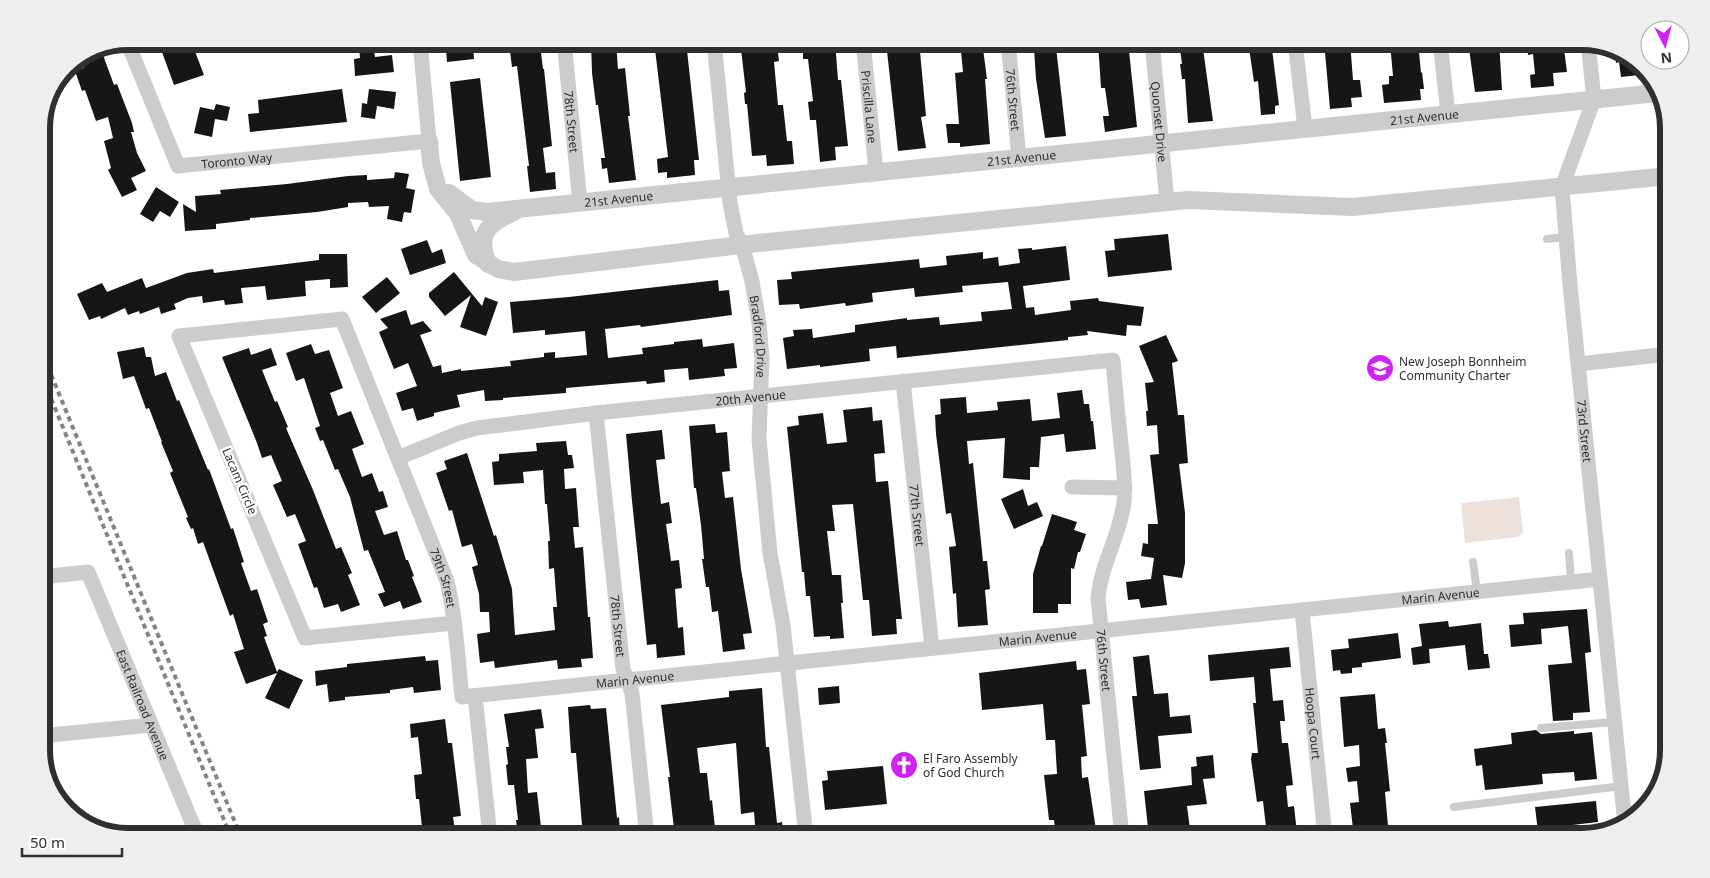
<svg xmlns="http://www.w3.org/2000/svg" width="1710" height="878" font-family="'Noto Sans',sans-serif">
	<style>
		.green { fill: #ede2db }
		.building { fill: #161616 }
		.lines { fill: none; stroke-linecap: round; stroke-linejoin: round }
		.service { stroke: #ccc; stroke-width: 8 }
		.minor { stroke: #ccc; stroke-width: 15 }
		.tertiary { stroke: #ccc; stroke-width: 18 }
		.rail { stroke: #848484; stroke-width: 4; stroke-dasharray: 5 4; stroke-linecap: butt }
		.labels { text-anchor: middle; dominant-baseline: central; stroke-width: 5; stroke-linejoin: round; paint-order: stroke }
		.street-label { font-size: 12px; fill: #2f2f2f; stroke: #fff }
		.poi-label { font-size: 12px; fill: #2f2f2f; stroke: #fff; text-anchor: start }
		.rim { fill: none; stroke: #2f2f2f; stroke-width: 6 }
	</style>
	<rect width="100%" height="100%" fill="#fff"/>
	<path class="green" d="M1519,497L1523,532L1519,537L1465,543L1461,503Z"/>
	<path class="building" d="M158,41H191L204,75L174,85Z
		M515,41H532V46L540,45L543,69H544L552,146L543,148L546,173L555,172L556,189L530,192L527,166H529L517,66L512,67L510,51L516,50Z
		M591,41H616L618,69L625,68L630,116H628L636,180L609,183L607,168L602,169L601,158H605L598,105H596L592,73Z
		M654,41H686L699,160H694L695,175L667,178V172L658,173L657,159L668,157Z
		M740,41H835L838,80H841L848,146L835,147L836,160L820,162L816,120H810L808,102L813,101L808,59H803V50L778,53L779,61L774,62L778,105H783L787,141H792L794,164L767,166L766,155L752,156L747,104H745L744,93L746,92Z
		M896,41H919L926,116L921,117L926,148L898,151L886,42Z
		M960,41H982L987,79H985L990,144L960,147V143H948L946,124H959L955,73L963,72Z
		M1035,41H1054V47H1056L1066,136L1045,138L1036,79L1034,48H1036Z
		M1128,41L1137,127L1105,132L1103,116H1109L1105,88H1101L1098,42Z
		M1179,41H1202L1213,121L1188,123L1185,79H1182L1180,64H1182Z
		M1248,41H1271L1279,105L1275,106V114L1261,115L1258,81L1254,82Z
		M1324,41H1350L1353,80H1360L1362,97L1351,98L1352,107L1330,109Z
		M1418,41L1421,73L1422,72L1424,89H1420L1421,100L1384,103L1382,85L1389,84V76H1393L1390,43Z
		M1468,41H1499L1502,90L1475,92Z
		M1531,41H1563L1567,72L1553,73L1554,86L1531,88L1530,75L1535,74L1533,54L1528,55L1527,44L1532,43Z
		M373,44L375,57L392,55L394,72L355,76L354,59L360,58L359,46Z
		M473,45L474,59L447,62L446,48Z
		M1614,49L1620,50L1637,65L1639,75L1621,77L1619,62L1616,63Z
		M103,55L114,85L117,84L132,123L134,132H131L137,153L146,171L131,178L137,190L122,197L108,170L111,168L104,141L113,138L108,117L96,121L85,90L82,91L75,71L84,68L82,62Z
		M480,78L491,177L460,181L450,82Z
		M342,89L347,122L250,132L248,114L259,113L258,100Z
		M369,89L396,92L394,109L377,106L375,119L361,117L362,103L367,104Z
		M216,104L230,107L227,121L215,119L212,137L194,133L200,107L214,110Z
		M395,172L409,174L406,188L415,190L411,213L404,212L402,222L387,219L389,206L369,207L368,202L348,203V207L317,212L250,218V220L216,224V229L185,231L183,204L196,212L195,196L221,194L220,190L287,184L348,176L367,175V180L394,178Z
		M156,187L179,202L170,217L160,211L153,222L140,214Z
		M1168,234L1172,270L1108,277L1105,251L1115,250L1114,239Z
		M427,240L432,253L442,249L446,263L410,275L401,249Z
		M1066,246L1070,280L1023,286L1026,308L1034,307L1035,315L1071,310L1070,301L1098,298L1099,301L1144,307L1141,326L1127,325L1126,336L1087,331L1088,335L1068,337V340L897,358L896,346L869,349L870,361L820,367V365L787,369L783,338L794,336L793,330L812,329L813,338L855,332V325L907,318V320L939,317L940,325L982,321L981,312L1012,309L1008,282L962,286L963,292L915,297L914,288L872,293L873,302L846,306L845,303L800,309L799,304L779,305L777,280L792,279L791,272L919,259L920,268L947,265L946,256L983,252V259L998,257L999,266L1020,263L1018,249L1032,248V250Z
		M319,254H347L348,287L330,288V279L305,281L306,296L267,300L265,286L241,288L243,303L225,305L224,300L203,303L202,296L188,298L174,304L176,309L161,314L159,307L140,314L139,311L128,315L125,308L101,319L100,316L89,320L77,294L102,283L107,292L142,278L146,288L187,273L213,269L214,273L319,260Z
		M454,272L482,306L485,297L498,302L486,336L460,327L471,295L445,316L429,297V293Z
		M387,277L400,293L376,313L362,297Z
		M718,280L719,291L729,290L732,315L641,327L640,325L605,329L608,358L643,354L642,348L674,344V342L702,339L703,347L734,343L737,368L724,369L725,376L689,380L688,368L664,370L665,382L647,384L646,381L566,388V393L503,398V400L485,401L484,390L457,395L460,407L434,413V416L417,421L413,408L402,411L396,393L417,386L408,363L394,369L379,332L388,328L380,319L406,310L411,325L423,321L432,331L420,335L433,367L441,365L442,373L461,369V371L511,366L510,361L544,357V353L555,352V358L587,355L585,331L545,335V330L513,333L510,302L569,297Z
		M1166,335L1178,361L1172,363L1178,415H1184L1188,463L1179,464L1185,513V563L1182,578L1163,575L1167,605L1141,608L1139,599L1128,600L1126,582L1151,579L1154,558L1141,556L1143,543L1148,544V524H1158L1150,455L1159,454L1157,425L1147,426L1146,411H1148L1145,383L1154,382L1139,346Z
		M311,344L315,354L329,350L343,388L330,393L338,416L351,411L364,444L352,449L362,477L372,473L379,492L383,491L388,507L375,511L384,535L397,531L406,560H408L414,576L412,577L422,602L403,609L400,601L384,607L378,594L385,592L368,550L364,551L350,497L338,469L335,470L323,440L320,441L315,428L320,426L304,378L296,381L286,353Z
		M144,347L146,357H151L155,376L166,372L177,401L179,400L208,470L209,469L231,529L233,528L244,562L241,563L251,591L257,589L268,622L263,624L267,636L264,637L277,672L279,669L303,680L289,709L265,698L277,673L246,684L234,652L244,649L233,614L230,616L203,542L198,544L193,528L191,529L186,518L188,517L170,473L173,471L161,442H162L149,408L146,409L134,376L123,379L117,352Z
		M249,348L251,355L271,348L277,365L262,370L275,402L277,401L288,427L286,428L313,490L336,549L341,547L352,573L348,575L360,605L341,612L338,604L324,608L317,587L314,588L298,544L306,541L295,514L287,517L273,485L282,481L271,455L262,458L257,443L222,357Z
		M1082,390L1084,404H1089L1091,421H1093L1096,449L1066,452L1064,434L1041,437L1039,467H1030V480L1003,478L1005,438L967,441L969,464L973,463L983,561H987L990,589L985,590L988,625L958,627L956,593L953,594L949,547L956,546L951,513L946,514L936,434L935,415L941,414L940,399L966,397L967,413L998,410L997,402L1030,399L1032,421L1060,418L1057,393Z
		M872,407L873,421L882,420L885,453L874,454L876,482L888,481L902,619H896L897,634L872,636L869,600H863L853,504L832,505L835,531H827L832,575H841L843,603H841L844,638L830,639V636L814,637L810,596H806L804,572H802L787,427L799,425L798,416L823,413L827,444L847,442L843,410Z
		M715,424L716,433L727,432L730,471L722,472L725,498L733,497L741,569L752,633L743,634L745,649L723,652L718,611L712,612L709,587H706L702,559H704L701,525L696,488H694L689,426Z
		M662,430L665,459L656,460L661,504L669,502L672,523L666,524L671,561L679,560L682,588L675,589L678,628L683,627L685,655L657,658L656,644L647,645L632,501L626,434Z
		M566,441L568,455H572L574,468L564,469L565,489L576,488L579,527H573L575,548L583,547L588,617H590L593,658L581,659L582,667L558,669L557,660L495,668L494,661L480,663L477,634L490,632L489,612H480L479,594L472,567L478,565L472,544L462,547L452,510L449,511L436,473L447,469L444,461L467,453L494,536L496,535L512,589L515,635L555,630L553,607H557L554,568L549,569L548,541H550L547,504H545L543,470L523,472L524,483L494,485L492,462L499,461V454L537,451L536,443Z
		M1023,489L1028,506L1037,502L1043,516L1014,529L1001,499Z
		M1052,514L1077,522L1074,530L1086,534L1080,552H1078L1074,569L1071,568V604H1058V613H1033V574L1041,546H1042Z
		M1587,609L1591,652L1585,653L1590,712L1573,713V720L1553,721L1548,665L1572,663L1568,626L1541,629L1542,644L1511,647L1509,625L1524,624L1523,613Z
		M1448,621L1449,627L1481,623L1484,654H1488L1490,668L1468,670L1465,645L1429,649L1430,663L1413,665L1411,648L1422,646L1419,624Z
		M1398,633L1401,658L1362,663V667L1352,668V673L1341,674L1340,670L1333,671L1331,650L1349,648L1348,639Z
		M1289,647L1291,667L1270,669L1273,701L1283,700L1285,721H1280L1282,743H1288L1293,785L1286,786L1288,807L1294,806L1297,833L1267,836L1263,801L1257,802L1251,759L1252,753H1258L1253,703H1256L1254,677L1210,681L1208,655Z
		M1149,655L1154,694L1168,693L1170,717L1190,715L1192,733L1158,736L1161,768L1140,770L1132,696H1137L1133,657Z
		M425,656L426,661L438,660L441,690L414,693L413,687L390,690V693L345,697V700L329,702L327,684L316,686L315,671L347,667V664Z
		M1076,661L1077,670L1086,669L1090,704L1082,705L1087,756L1081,757L1082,778L1088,777L1096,830L1091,831L1092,837H1056L1054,820H1049L1044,775L1057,774L1055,740H1046L1043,704L982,710L979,673Z
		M839,686L840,703L819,705L818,688Z
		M762,688L766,747H769L777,823L782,822L784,837H756L754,812L741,814L736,743L697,748L700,773H707L710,801L712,800L716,837H675L668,777H670L661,705L729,697V691Z
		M1375,694L1378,729L1385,728L1387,743H1385L1390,791L1385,792L1389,837H1354L1350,803L1359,802L1357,781L1348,782L1346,768L1360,766L1359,745L1344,747L1340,697Z
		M590,705L591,709L606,708L617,818L619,817L620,834L583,837L576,753H571L568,707Z
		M541,709L544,728L535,729L538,758L526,759L528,793L537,792L542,836L518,837L516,820H518L514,785H508L506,765L508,764L506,747H509L504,714Z
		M445,719L448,743H452L461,816L453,817L456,837H423L419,799H416L414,775L422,774L418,737L411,738L410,724Z
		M1536,730L1541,734L1574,731V734L1592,732L1597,779L1575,781L1574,772L1542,774L1543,784L1485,790L1482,765L1476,766L1474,749L1512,744L1511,733Z
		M1213,755L1215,778L1203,779L1207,804L1187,806L1191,837H1149L1144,791L1192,785L1191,767L1197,766L1196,757Z
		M883,766L887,804L825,810L822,781L828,780L827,771Z
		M1596,801L1598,822L1564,826L1565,829L1538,832L1535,807Z"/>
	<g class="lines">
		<path class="service" d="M1547,239L1566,237
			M1569,553L1571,582
			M1473,562L1477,592
			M1541,728L1615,722
			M1454,807L1622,786"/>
		<g class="minor">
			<path id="s1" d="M127,41L178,166L429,141L420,41"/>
			<path id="s2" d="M564,41L580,203"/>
			<path id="s3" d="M714,41L730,203L736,233L742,245L752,281L759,323L762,358L759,439L770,553L783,625L806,837"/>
			<path id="s4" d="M863,41L876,172"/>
			<path id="s5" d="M1008,41L1019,158"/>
			<path id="s6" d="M1152,41L1167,202"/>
			<path d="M1295,41L1305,129"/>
			<path d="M1440,41L1448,114"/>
			<path id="s7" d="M1588,43L1594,99L1562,187L1570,285L1625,824"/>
			<path d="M1578,364L1669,354"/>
			<path id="s8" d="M903,381L932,648"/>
			<path id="s9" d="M596,413L623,669L632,693L647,837"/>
			<path id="s10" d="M398,458L459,433L477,428L596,413L1113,360C1115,388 1118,416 1121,444C1123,463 1126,483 1124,502C1120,536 1101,564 1098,598L1122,837"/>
			<path d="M1072,487L1125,488"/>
			<path id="s11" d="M41,577L88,572L198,837"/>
			<path id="s12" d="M1302,610L1325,837"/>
			<path id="s13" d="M454,623L305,638L179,336L342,319L447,581C456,619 458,659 462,697L1600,579"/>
			<path d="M475,696L490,837"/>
			<path d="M41,736L151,725"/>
		</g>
		<g class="tertiary">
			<path d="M429,141L431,163L438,189L458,214L476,255L498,269L514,272L758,243L1188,200L1352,207L1669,176"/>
			<path id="s14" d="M449,193L472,210L487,212L1658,93"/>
			<path d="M488,264C476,234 487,224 514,212"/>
		</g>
		<path class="rail" d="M41,350L241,837
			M41,374L231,837"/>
	</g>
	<defs>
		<g id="school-disc" transform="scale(1.4375)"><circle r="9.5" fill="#d023f3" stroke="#fff"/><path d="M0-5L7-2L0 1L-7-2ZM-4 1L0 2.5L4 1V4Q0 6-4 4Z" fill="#fff"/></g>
		<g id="church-disc" transform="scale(1.4375)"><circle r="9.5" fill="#d023f3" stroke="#fff"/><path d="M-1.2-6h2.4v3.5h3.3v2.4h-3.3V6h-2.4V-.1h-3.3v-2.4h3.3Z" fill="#fff"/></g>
	</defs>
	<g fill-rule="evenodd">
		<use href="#school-disc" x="1380" y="368"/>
		<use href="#church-disc" x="904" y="765"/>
	</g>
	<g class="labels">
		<g class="street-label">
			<text stroke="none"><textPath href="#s5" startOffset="59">76th Street</textPath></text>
			<text stroke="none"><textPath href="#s4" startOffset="66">Priscilla Lane</textPath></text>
			<text stroke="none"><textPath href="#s14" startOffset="986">21st Avenue</textPath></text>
			<text stroke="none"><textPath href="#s6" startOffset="81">Quonset Drive</textPath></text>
			<text stroke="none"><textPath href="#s2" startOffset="81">78th Street</textPath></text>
			<text stroke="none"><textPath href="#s14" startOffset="581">21st Avenue</textPath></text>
			<text stroke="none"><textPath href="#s1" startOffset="194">Toronto Way</textPath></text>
			<text stroke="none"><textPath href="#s14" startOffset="176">21st Avenue</textPath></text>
			<text stroke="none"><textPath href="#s3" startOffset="300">Bradford Drive</textPath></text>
			<text stroke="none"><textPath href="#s10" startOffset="360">20th Avenue</textPath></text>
			<text stroke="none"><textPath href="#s7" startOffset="395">73rd Street</textPath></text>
			<text transform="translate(240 481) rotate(67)">Lacam Circle</text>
			<text stroke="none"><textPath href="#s8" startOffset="135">77th Street</textPath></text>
			<text stroke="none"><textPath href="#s13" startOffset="919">79th Street</textPath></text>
			<text stroke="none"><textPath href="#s13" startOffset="2024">Marin Avenue</textPath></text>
			<text stroke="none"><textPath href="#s9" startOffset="214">78th Street</textPath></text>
			<text stroke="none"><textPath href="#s13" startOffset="1619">Marin Avenue</textPath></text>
			<text stroke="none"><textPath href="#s10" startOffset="1029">76th Street</textPath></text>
			<text stroke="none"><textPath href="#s13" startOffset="1214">Marin Avenue</textPath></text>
			<text stroke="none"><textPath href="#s11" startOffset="191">East Railroad Avenue</textPath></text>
			<text stroke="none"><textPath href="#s12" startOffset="114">Hoopa Court</textPath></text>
		</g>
		<g class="poi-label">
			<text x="1399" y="361">New Joseph Bonnheim<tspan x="1399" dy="14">Community Charter</tspan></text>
			<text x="923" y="758">El Faro Assembly<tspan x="923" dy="14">of God Church</tspan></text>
		</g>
	</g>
	<path d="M0 0H1710V878H0ZM128 50H1582A78 78 0 0 1 1660 128V750A78 78 0 0 1 1582 828H128A78 78 0 0 1 50 750V128A78 78 0 0 1 128 50Z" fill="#eee" fill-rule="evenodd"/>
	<path class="rim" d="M128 50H1582A78 78 0 0 1 1660 128V750A78 78 0 0 1 1582 828H128A78 78 0 0 1 50 750V128A78 78 0 0 1 128 50Z"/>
	<g transform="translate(1665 45) rotate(174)"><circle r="24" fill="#ffffff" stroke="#acacac"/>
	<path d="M0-4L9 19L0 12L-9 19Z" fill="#d023f3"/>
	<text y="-8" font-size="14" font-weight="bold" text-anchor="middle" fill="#2f2f2f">N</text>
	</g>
	<path d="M22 848v8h100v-8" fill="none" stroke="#2f2f2f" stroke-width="2.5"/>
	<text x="30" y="848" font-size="15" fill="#2f2f2f" stroke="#ffffff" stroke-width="4" paint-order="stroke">50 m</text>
</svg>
